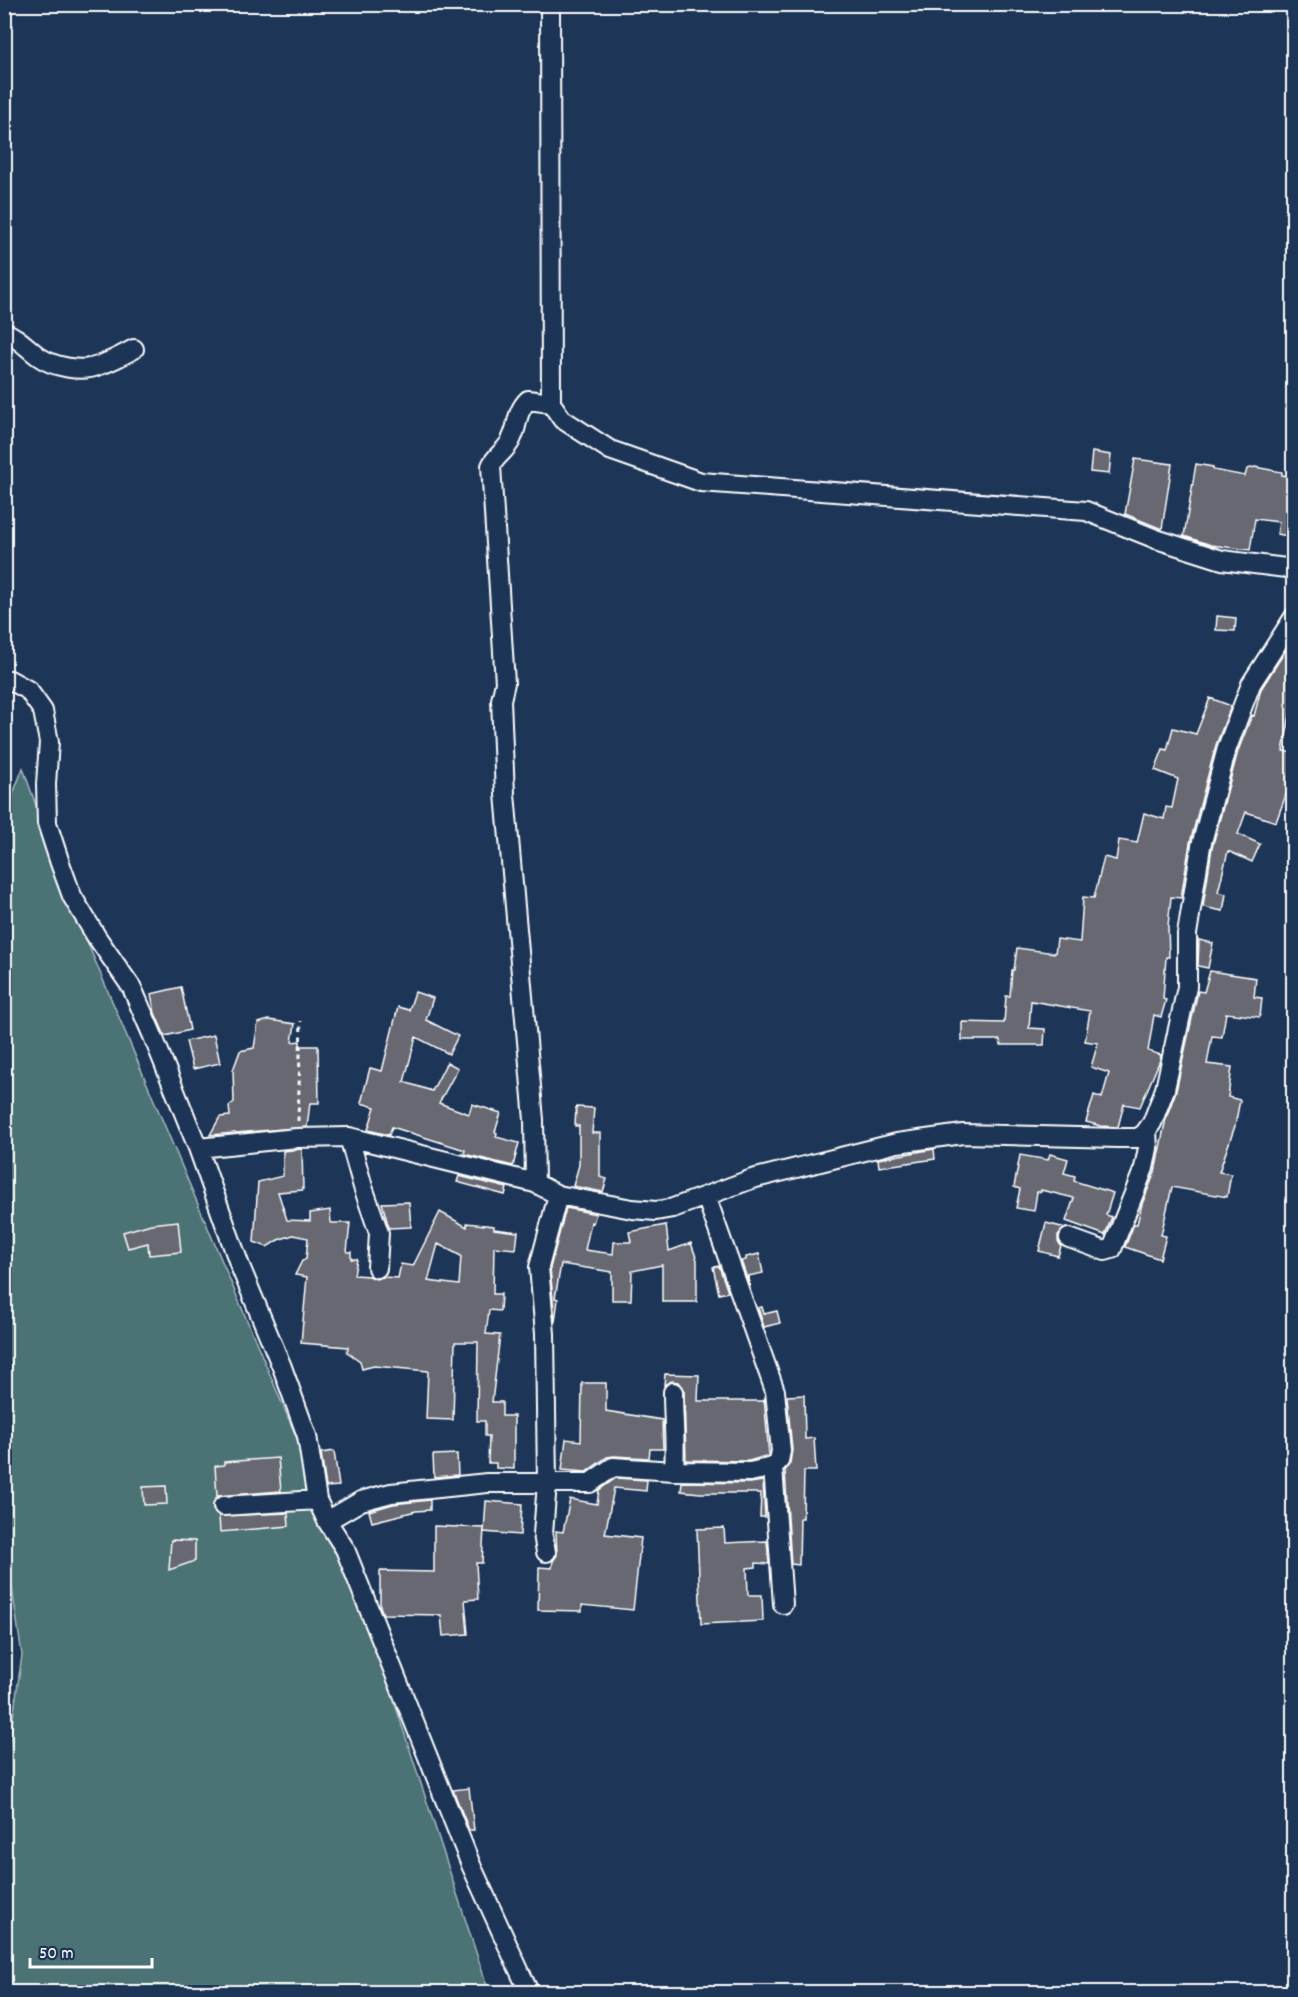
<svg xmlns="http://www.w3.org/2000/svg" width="1298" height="1997" font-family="Dekko,sans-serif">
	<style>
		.green { fill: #4b7275; stroke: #a5b8ba; stroke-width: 1.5 }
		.building { fill: #686872; stroke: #fff; stroke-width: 1.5; fill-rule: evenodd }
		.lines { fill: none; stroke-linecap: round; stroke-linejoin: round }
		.minor-casing { stroke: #fff; stroke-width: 22 }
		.path { stroke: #fff; stroke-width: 3; stroke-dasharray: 4.5 4.5; stroke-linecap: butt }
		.minor { stroke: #1d3557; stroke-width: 18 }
	</style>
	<rect width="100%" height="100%" fill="#1d3557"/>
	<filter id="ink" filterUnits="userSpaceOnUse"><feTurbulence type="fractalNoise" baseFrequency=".0167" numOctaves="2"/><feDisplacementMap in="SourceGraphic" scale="12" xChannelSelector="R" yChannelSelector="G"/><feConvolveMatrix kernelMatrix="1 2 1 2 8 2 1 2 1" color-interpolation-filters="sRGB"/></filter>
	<g filter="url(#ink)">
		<path class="green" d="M23,768L66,892L347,1557L489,1992H5L4,1781L22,1655L4,1534V817Z"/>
		<path class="building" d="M1092,452L1111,455L1109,474L1090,472Z
			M1135,459L1172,464L1162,529L1125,514Z
			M1196,464L1213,467V470L1245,476L1247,469L1255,467L1282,472V475L1293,477V537L1277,534L1279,522L1255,519L1250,550L1211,545L1184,536Z
			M1217,616L1236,618L1235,631L1216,630Z
			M1293,639V701L1283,751L1293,753V794L1287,792L1276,822L1246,812L1238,834L1260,844L1252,862L1228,851L1218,892L1226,894L1223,911L1203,907L1212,848L1238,751L1252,715L1254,716L1261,689Z
			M1210,698L1231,706L1216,745L1190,843L1181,898L1171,897L1168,926L1169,957H1166L1163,999L1166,1000L1161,1017L1154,1015L1148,1051L1161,1055L1160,1060L1140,1107L1124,1104L1118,1127L1101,1126L1086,1122L1094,1095L1102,1098L1109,1073L1091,1067L1098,1043L1085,1041L1090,1011L1031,1001L1029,1028L1045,1029L1044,1045H1001L1000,1040H962V1022L1004,1023L1006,996H1010L1012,970H1014L1017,948L1055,953L1057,939L1080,942L1083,897L1094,898L1104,857L1116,860L1119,840L1137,843L1144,813L1164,819L1166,807L1172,808L1178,779L1155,770L1163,749L1167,750L1173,728L1196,734Z
			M1199,940L1213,943L1208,968L1198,966Z
			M1210,971L1256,978L1254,997L1262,998L1260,1017L1226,1013L1222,1037L1212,1036L1207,1064L1232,1067L1228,1097L1240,1100L1235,1126L1219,1172L1231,1174L1227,1197L1172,1187L1161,1235L1166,1236L1160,1259L1125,1247L1134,1224H1137L1142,1204L1155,1172L1166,1118L1176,1091L1198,991L1204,992Z
			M181,987L190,1030L165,1036L155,1013L151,994Z
			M415,992L433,998L426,1020L458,1036L449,1054L416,1037L404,1082L432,1091L447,1062L458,1068L439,1103L469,1114L472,1104L501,1113L495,1132L497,1133L496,1137L519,1143L513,1166L464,1154L465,1150L392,1127L389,1135L368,1130L375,1107L361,1103L370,1068L382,1071L398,1007L409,1010Z
			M269,1020L295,1024L292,1042L300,1041V1046H318L319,1103H310L307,1127L210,1135L220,1117L230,1116L229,1106L234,1102L233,1070L240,1051L254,1048L258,1023Z
			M214,1035L220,1063L193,1069L186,1041Z
			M576,1107L594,1108L592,1133H600V1177L607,1179L603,1192L573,1186L579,1165V1126H575Z
			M302,1149L303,1190L278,1192L287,1220L310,1221V1213L330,1210L331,1223H350L347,1252H351V1259H357L354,1275L369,1276L376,1279L383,1277L398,1278L401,1264L413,1266L440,1212L467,1227V1223L494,1226V1229L518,1232L516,1249L494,1247L493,1294H501L500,1311L489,1310L486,1334L500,1335L492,1402H502V1416H514V1469L496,1468V1463H488L489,1436H485V1421H477L478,1342H455L453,1420L426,1419L428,1371L374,1366L362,1369L360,1361L347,1352L348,1347L301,1343L307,1277L295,1275L302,1261L306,1259L308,1238L293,1235L278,1240L267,1247L254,1242L258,1182L283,1176V1151ZM438,1244L461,1256L459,1285L428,1281Z
			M934,1149L935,1159L879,1167L878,1159Z
			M1050,1154L1068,1159L1064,1173L1075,1176L1074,1181L1113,1193L1106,1215L1112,1217L1105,1235L1066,1221L1074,1198L1041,1190V1192H1037L1034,1211L1016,1208L1020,1189L1014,1187L1020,1155L1048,1160Z
			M459,1176L507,1188L505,1195L457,1182Z
			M409,1202L411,1227L389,1228L382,1203Z
			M566,1208L596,1214L593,1223L591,1222L585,1250L613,1254L614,1242H631L629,1232L666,1225L669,1251L691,1243L697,1260V1302H662V1265L632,1271L631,1300H612V1272L561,1264L555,1298L558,1299L555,1322L550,1268Z
			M178,1221L181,1252L149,1255L148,1243L128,1248L123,1232L151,1224Z
			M1046,1223L1065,1228L1058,1235V1241L1061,1246L1058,1256L1039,1251Z
			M759,1254L763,1273L748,1276L750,1287L741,1261L746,1260V1257Z
			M719,1266L728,1292L719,1294L713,1267Z
			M762,1307L764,1314L777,1311L780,1323L764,1327L758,1308Z
			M665,1374L699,1375L698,1401H763L764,1397L769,1455L749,1461L686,1460L684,1391L678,1382L672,1381L664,1385Z
			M582,1383H606V1411L662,1420L663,1449H650L649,1458L614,1456L607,1457L586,1472L562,1470L566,1439L581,1441Z
			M804,1395L805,1439L814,1438L816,1471H804L803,1518H800L799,1565L791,1564L785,1471L790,1463L792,1450L787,1396Z
			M334,1451L339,1486L326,1487L321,1453Z
			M457,1454L458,1475L434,1477L433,1455Z
			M278,1458L281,1491L217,1496L215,1466L224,1465V1462Z
			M616,1478L647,1480L646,1491L614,1488L605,1534L641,1538L633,1610L582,1605V1611L538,1610L539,1567L552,1568L553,1561L557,1555L556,1531L563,1532L570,1499L597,1504L599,1490Z
			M763,1481L765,1517H760L761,1493H700L681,1491L682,1482L750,1483Z
			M166,1486L167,1504L144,1505L143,1487Z
			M430,1500V1510L416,1511L372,1522L369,1511L393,1504Z
			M486,1501L522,1504L520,1535L484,1532Z
			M288,1513L289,1526L220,1532L219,1516Z
			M434,1526L484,1528L482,1563H476L478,1599L465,1600L468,1634L443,1636L441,1615L383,1614L380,1606V1571L434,1572Z
			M724,1528L725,1543L767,1541L769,1564L756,1563V1567L747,1568L748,1595H762L763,1621L701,1624L697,1529Z
			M171,1540L195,1541V1561L169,1570Z
			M469,1788L474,1830H469L453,1790Z"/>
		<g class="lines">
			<g class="minor-casing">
				<path id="minor" d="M550,4L551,403L562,419L610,450L701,482L1086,511L1156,539L1222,560L1294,569
					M4,332C18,337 26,347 38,356C53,367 82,373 100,365C112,361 123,355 134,349
					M4,680H10L28,690L43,711L49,742L46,784L47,823L60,863L72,896L96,936L132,988L152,1034L198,1148L240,1266L282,1367L307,1436L317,1500L327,1521L345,1549L471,1865L529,1992
					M349,1137L363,1187L379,1233L377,1268
					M198,1148L297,1138L349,1137L535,1183L558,1195L632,1209L656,1211L673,1208L752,1179L897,1143L963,1134L1118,1138H1137L1144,1134L1152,1123L1165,1089L1187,987V934L1201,846L1227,748L1251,684L1294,617
					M535,1183L534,1120L505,794L501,700L505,683L491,466C495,456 506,451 511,440C519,425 515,413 528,400L551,403
					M1069,1238L1105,1251L1112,1249L1144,1168L1148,1148L1147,1131
					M673,1392C673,1419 676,1444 674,1471
					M773,1467L783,1604
					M223,1506L317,1500
					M327,1521L361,1501L391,1493L487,1483H547L545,1334L539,1267L558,1195
					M546,1552L543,1534L547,1483H590L613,1467L674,1471L750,1472L773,1467L779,1461L781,1451L775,1391L706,1196"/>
			</g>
			<path class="path" d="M298,1121L301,1021"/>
			<use href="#minor" class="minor"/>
		</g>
	</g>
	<rect width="1298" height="1997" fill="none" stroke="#1d3557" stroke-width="24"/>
	<rect x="12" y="12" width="1274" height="1973" fill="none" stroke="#fff" stroke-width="2" filter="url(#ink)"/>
	<path d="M30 1958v9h122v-9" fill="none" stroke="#ffffff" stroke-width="3"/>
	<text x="39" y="1958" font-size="18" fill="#ffffff" stroke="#1d3557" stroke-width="4.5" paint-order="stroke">50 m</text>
</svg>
